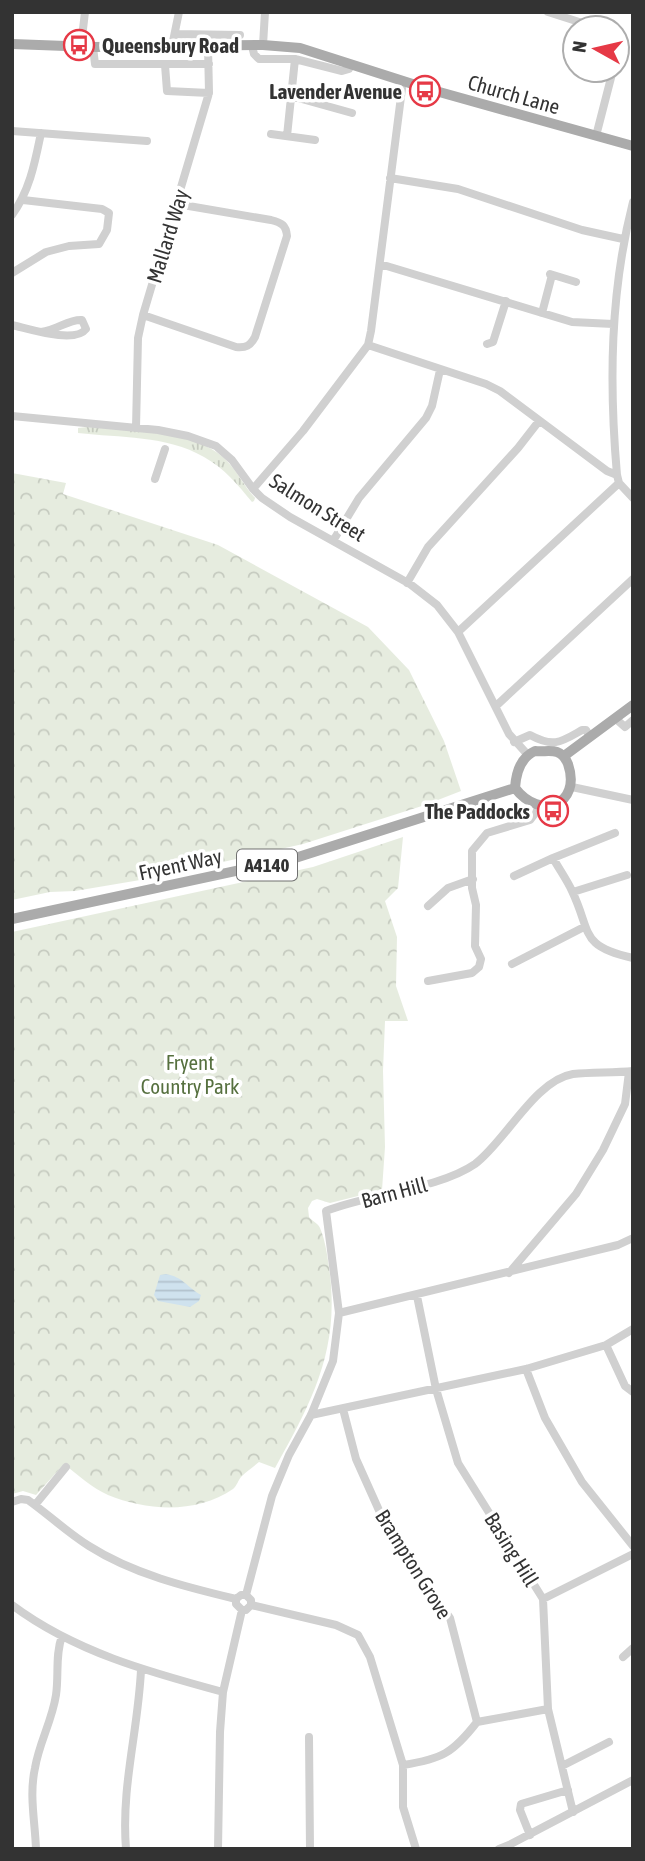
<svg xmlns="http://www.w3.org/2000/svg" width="645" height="1861" font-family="'Asap Condensed',sans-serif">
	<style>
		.grass { fill: url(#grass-tufts) }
		.park { fill: url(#park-crowns) }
		.water { fill: url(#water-rules) }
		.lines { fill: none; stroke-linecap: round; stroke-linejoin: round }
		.minor { stroke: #d0d0d0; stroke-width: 8 }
		.major { stroke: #ababab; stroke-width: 10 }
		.labels { text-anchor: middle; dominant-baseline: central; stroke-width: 7; stroke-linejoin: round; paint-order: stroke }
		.shield { fill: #fff; stroke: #707070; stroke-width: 2 }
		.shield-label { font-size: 19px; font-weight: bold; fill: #333 }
		.poi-label { font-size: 21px; font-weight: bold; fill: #333; stroke: #fff; text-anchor: end }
		.street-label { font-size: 21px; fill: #333; stroke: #fff }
		.park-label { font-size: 21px; fill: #56703f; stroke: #fff }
	</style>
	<defs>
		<pattern id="grass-tufts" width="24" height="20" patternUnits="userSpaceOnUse" patternTransform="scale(1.75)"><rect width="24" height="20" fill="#e6ecdf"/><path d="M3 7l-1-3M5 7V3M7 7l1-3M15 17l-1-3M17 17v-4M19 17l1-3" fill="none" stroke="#c6cbc0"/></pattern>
		<pattern id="park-crowns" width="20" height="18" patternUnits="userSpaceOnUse" patternTransform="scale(1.75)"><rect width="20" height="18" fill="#e6ecdf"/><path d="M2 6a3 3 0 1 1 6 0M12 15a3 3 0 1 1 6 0" fill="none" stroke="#c6cbc0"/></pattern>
		<pattern id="water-rules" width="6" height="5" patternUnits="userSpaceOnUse" patternTransform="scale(1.75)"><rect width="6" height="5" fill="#cfe2ee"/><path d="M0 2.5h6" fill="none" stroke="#b2c2cd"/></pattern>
	</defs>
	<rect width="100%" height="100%" fill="#fff"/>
	<path class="grass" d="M87,427C127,429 194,430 224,458C237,470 243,485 255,498L254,501L252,502C238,485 224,468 204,457C166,435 120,438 78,433V428Z"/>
	<path class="park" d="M12,473L66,483L63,494L218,545L368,627L409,670L444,741L461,791L425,805L303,844L152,878L75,891L50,892L12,900Z
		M403,837L398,888L385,901L397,937L396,986L408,1021H385L383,1071L385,1147L382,1190L330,1203L317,1199L312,1201L308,1208L309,1217C312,1221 318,1223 320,1228C326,1242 328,1260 330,1275C339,1352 311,1403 275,1468L259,1462C253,1467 247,1471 242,1476C238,1480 237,1486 233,1489C197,1514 147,1511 108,1495C92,1488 78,1475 64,1464L36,1495L23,1491L12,1494V932L313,867Z"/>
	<path class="water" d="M166,1274C183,1277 187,1287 201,1295L199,1301L190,1307L158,1301L154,1295L160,1275Z"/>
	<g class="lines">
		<path class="minor" d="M548,12L598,28
			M175,34L240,35
			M263,45L265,12
			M81,46L85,12
			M172,46L179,12
			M252,46L254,54L259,59H295L342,71L349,69L351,64
			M93,47L95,64H209
			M165,65L167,91L209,93
			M291,96L352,113
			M12,131L147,141
			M271,134L315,140
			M287,136L295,59
			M596,136L613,70
			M390,178L458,189L582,230L623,239
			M633,202C610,292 609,383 617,475L619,483L633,498
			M12,215C30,190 35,162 41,133
			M380,264L572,322L613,324
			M12,273L46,252L69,246L99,244L107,230L109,213L102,209L23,200
			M550,274L576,282
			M542,313L552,275
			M143,315L236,347C246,348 250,346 255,337L287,236C286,225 282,223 271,220L177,204
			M12,325C30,329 75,344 86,329L82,320C68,319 58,330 41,332
			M487,344L493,342L506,301
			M368,345L486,384L500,391L607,471L617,475
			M12,416L158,430L188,436L216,446L232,460L253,489L262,498L290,517L410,584L437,605L458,632L509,734L527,754
			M136,428L138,338L143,315L209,93L208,46
			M155,479L165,449
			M253,489L303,431L368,345L371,331L403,81
			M333,541L359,498L426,418L432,406L440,370
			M407,583L428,547L518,448L539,421
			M458,632L619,483
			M496,706L633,579
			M616,719L625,727L633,720
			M514,742L530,735C554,748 561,742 582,730H586L590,737
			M572,787L633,800
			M553,858L615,833
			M514,876L553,858C559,869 567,880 572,891C592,933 579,946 633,958
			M573,892L627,875
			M428,906L448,888L473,879
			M512,964L584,927
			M428,981L472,973L479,967L481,959L475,946L476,905L472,888V851L487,833L530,820L540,807
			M509,1273L576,1194L603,1150L625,1104L629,1072
			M417,1296L436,1389L458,1463L543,1599L548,1709L573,1812
			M339,1313L618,1245L633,1238
			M606,1345L625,1386L633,1392
			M526,1369L545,1418L582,1482L633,1546
			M343,1409L356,1459L386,1526L450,1618L477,1722
			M311,1415L526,1369L606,1345L633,1329
			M12,1502L21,1499L28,1500C49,1515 68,1533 89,1546C133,1574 186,1587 236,1599
			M35,1505L66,1467
			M246,1595H241L236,1599V1604L242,1610H246L251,1605V1600L246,1595L272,1496L289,1455L311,1415L333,1361L339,1313L326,1211C368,1194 439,1189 475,1164C505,1142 535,1080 573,1074C593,1072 613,1073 633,1071
			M543,1599L633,1554
			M12,1605C75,1652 149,1672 223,1692
			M251,1605L336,1625L358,1635L370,1657L403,1765V1807L416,1849
			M623,1657L633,1648
			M309,1737L310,1849
			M403,1765C442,1759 453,1753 477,1722L548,1709
			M562,1766L609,1742
			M530,1835L520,1810L521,1804L568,1790
			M36,1849C35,1821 29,1795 35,1768C39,1743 52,1721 56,1695C59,1675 55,1655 62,1636
			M126,1849C121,1786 138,1732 141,1670
			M218,1849L220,1732L223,1692L242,1610
			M499,1849L509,1845L633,1780"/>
		<path class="major" d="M12,44L93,47L263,45L300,48L425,88L633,146
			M535,751C542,752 551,750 557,752C563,754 566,759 568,764C582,805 540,821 515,788C516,773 521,757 535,751Z
			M564,756L633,705
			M12,919L292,859L515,788"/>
	</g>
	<defs>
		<g id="bus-ring" transform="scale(1.575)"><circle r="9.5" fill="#fff" stroke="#e63946" stroke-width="1.5"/><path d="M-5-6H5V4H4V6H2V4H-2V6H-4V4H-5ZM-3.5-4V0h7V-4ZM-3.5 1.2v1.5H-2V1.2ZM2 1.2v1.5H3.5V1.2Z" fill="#e63946"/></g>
	</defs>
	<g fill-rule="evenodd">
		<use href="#bus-ring" x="79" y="45"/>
		<use href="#bus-ring" x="425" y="91"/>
		<use href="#bus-ring" x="553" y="811"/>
	</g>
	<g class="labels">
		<rect class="shield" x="237" y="849.5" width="60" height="31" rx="5"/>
		<g class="shield-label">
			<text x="267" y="865">A4140</text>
		</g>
		<g class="poi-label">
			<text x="102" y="45" text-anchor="start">Queensbury Road</text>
			<text x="402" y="91">Lavender Avenue</text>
			<text x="530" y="811">The Paddocks</text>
		</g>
		<g class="street-label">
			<text transform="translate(514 94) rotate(16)">Church Lane</text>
			<text transform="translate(167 236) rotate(-73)">Mallard Way</text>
			<text transform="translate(318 507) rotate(32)">Salmon Street</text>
			<text transform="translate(180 864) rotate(-12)">Fryent Way</text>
			<text transform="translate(394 1192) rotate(-15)">Barn Hill</text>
			<text transform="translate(512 1549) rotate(58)">Basing Hill</text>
			<text transform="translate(414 1564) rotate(58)">Brampton Grove</text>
		</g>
		<g class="park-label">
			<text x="190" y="1062">Fryent<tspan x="190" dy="24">Country Park</tspan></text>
		</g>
	</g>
	<rect width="645" height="1861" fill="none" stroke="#333333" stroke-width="28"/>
	<g transform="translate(596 49) rotate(278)"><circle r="33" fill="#ffffff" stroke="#adadad" stroke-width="2"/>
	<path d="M0-5L12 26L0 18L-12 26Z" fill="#e63946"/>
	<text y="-10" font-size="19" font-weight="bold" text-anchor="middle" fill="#333333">N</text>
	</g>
</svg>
